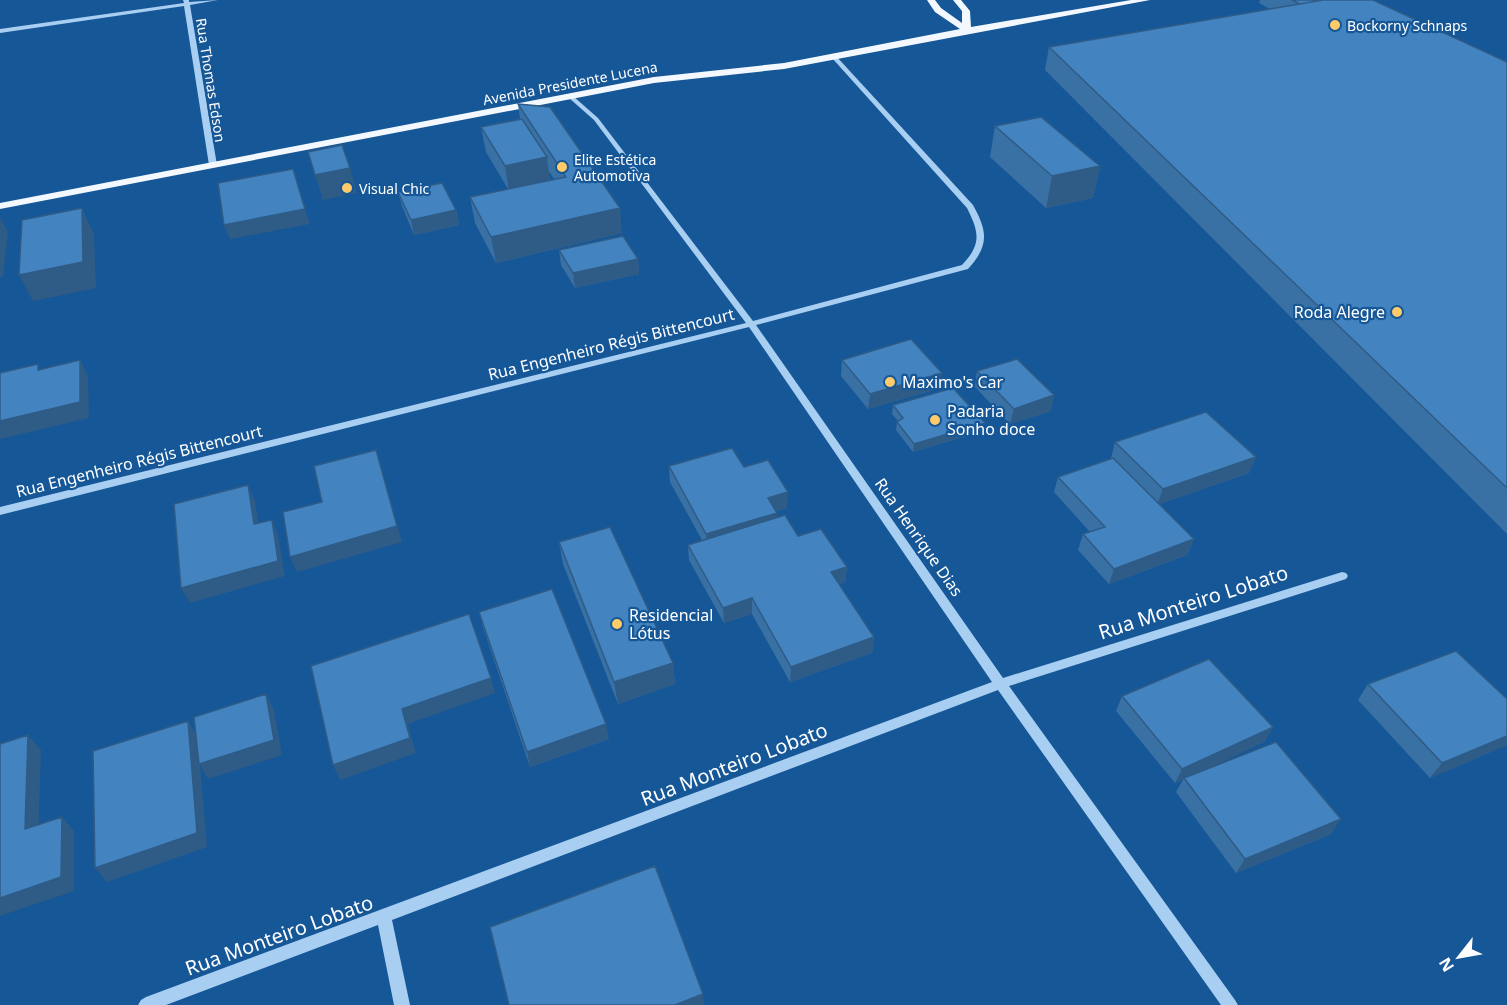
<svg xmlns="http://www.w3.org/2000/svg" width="1507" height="1005" font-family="'Noto Sans',sans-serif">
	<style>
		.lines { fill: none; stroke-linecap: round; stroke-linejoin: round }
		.minor { fill: #a8cef2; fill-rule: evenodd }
		.major { fill: #f3f8ff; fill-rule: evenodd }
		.wall { fill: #3a71a5; fill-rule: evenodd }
		.shaded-wall { fill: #2f5c86 }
		.building { fill: #4383c0; stroke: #2f5c86; stroke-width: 1.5 }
		.poi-dot { fill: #ffca69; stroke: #165797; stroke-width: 2 }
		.labels { text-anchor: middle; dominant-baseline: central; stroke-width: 4.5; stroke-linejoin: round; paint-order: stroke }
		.far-poi-label { font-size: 14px; fill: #fff; stroke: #165797; text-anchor: start }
		.far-street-label { font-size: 14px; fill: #fff; stroke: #165797 }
		.poi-label { font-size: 16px; fill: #fff; stroke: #165797; text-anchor: start }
		.street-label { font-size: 16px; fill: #fff; stroke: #165797 }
		.near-street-label { font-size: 20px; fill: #fff; stroke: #165797 }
	</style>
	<rect width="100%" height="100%" fill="#165797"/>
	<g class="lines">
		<path class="minor" d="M183,0H189V2L218,0L190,5L217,165L213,167L209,165L184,6L0,33V29L184,3Z
			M832,56H836L973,205C988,232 989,246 968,269L756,325L1003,678L1342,572L1346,573L1348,576L1346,579L1009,686L1235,1000L1238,1005H1221L998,690L392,920L410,1005H394L378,925L166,1005H138L141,1000L146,997L992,682L749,327L0,515V507L746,323L594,120L569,98V96H573L598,118L753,321L962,265C982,244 979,232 967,208L832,58Z"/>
		<path class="major" d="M927,0H935L941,8L962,23V11L953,0H961L970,11L971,27L1131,0H1150L784,69L654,83L0,209V203L654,77L784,63L960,29L935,12Z"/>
	</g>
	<path class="wall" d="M1260,0H1373L1507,62V534L1045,70L1049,47L1270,9L1259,3Z
		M518,104L622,233L496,263L475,223L470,197L508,189L486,152L481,127L520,119ZM548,170L554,179L550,180Z
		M995,126L1100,166L1093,198L1046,208L990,157Z
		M398,192L456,210L459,225L414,235L402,206Z
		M559,250L638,259L639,274L575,288L561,265Z
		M842,360L940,388L868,409L841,376Z
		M977,371L1054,395L1051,411L1010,424L975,387Z
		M893,405L983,431L913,452L896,430L897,422L898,421L892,414Z
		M1115,442L1256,457L1249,473L1159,504L1194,539L1187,555L1109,584L1078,550L1083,534L1090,532L1054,492L1058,477L1112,459L1111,458Z
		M669,466L744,467L787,508L776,511L777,517L798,536L847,567L845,582L839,584L874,637L872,653L790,682L752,614L724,623L689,560L688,545L702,540L670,482Z
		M559,542L673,663L675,684L618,704L563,564Z
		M479,612L609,739L530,767L483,627Z
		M1368,684L1507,699V745L1430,778L1358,700Z
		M1122,696L1273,727L1264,742L1204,770L1331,834L1236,873L1176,792L1183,780L1175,783L1116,711Z"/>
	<path class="shaded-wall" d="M547,157L550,182L509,191L505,166Z
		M1100,166L1093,198L1046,208L1052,176Z
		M350,168L357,193L323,200L315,175Z
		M82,208L94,234L96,288L33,301L19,275Z
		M620,208L622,233L496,263L491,237Z
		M305,209L310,224L230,239L224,225Z
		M456,210L459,225L414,235L411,220Z
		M0,217L8,232L3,277H0Z
		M638,259L639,274L575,288L573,273Z
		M80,360L88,376L89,418L0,439V421Z
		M942,373L940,388L868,409L870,394Z
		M1054,395L1051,411L1010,424L1014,409Z
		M985,423L983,431L913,452L914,444Z
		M376,450L402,542L297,572L290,557Z
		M1256,457L1249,473L1157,505L1163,489Z
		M248,485L255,501L261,540L254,524Z
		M788,492L787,508L768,514V498Z
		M777,513V528L707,550L706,534Z
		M272,520L278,535L285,576L190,603L181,588Z
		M1194,539L1187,555L1109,584L1114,569Z
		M847,567L845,582L830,587L831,572Z
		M752,598V614L724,623L723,608Z
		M874,637L872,653L790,682L791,667Z
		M673,663L675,684L618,704L614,682Z
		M491,678L495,693L408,724L416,753L340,780L333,765L402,709Z
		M266,694L274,710L282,755L208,779L200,765L207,847L107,882L95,868L188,721L197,736Z
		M606,724L609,739L530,767L527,752Z
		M1273,727L1264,742L1185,779L1184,778L1183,780L1175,783L1182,769Z
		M28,735L41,750L38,844L25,829Z
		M1507,736V745L1430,778L1442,763Z
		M62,817L74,831V891L0,916V898Z
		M1341,819L1331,834L1236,873L1245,859Z
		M703,994L704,1005H675Z"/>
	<path class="building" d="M1292,0H1323L1300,4Z
		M1323,0H1373L1507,62V488L1049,47Z
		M518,104L550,107L620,208L491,237L470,197L566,177Z
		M1041,117L1100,166L1052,176L995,126Z
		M522,119L547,157L505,166L481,127Z
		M342,145L350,168L315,175L308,152Z
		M293,169L305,209L224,225L218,183Z
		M442,183L456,210L411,220L398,192Z
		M82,208L83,262L19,275L22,220Z
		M623,236L638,259L573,273L559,250Z
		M911,339L942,373L870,394L842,360Z
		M1017,359L1054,395L1014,409L977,371Z
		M80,360V402L0,421V373L38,364V370Z
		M953,388L985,423L914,444L897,422L903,418L893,405Z
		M1206,412L1256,457L1163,489L1115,442Z
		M732,448L744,467L768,460L788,492L768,498L777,513L706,534L669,466Z
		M376,450L397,526L290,557L283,512L322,502L314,466Z
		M1113,458L1194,539L1114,569L1083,534L1105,527L1058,477Z
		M248,485L254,524L272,520L278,561L181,588L174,504Z
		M785,515L798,536L821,529L847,567L831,572L874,637L791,667L752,598L723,608L688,545Z
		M610,527L673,663L614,682L559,542Z
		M552,589L606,724L527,752L479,612Z
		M469,614L491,678L402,709L410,738L333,765L311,666Z
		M1456,651L1507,699V736L1442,763L1368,684Z
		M1209,659L1273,727L1182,769L1122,696Z
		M266,694L274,740L199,764L194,717Z
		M188,721L197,833L95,868L93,751Z
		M28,735L25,829L62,817L61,877L0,898V744Z
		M1276,742L1341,819L1245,859L1184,778Z
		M655,866L703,994L675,1005H509L490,927Z"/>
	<g class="poi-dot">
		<circle cx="1335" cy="25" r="6"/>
		<circle cx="562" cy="167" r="6"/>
		<circle cx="347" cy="188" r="6"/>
		<circle cx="1397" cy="312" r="6"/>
		<circle cx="890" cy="382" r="6"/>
		<circle cx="935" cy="420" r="6"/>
		<circle cx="617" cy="624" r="6"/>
	</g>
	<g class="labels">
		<g class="far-poi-label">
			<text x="1347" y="25">Bockorny Schnaps</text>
			<text x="574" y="159">Elite Estética<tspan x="574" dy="16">Automotiva</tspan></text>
			<text x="359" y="188">Visual Chic</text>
		</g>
		<g class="far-street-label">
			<text transform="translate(211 80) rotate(81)">Rua Thomas Edson</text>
			<text transform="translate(570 83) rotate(-11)">Avenida Presidente Lucena</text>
		</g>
		<g class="poi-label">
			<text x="1385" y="312" text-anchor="end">Roda Alegre</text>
			<text x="902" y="382">Maximo's Car</text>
			<text x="947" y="411">Padaria<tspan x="947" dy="18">Sonho doce</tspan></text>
			<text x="629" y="615">Residencial<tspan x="629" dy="18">Lótus</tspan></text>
		</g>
		<g class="street-label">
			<text transform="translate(611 344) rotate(-14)">Rua Engenheiro Régis Bittencourt</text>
			<text transform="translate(139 461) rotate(-14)">Rua Engenheiro Régis Bittencourt</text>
			<text transform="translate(919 537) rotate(55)">Rua Henrique Dias</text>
		</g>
		<g class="near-street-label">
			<text transform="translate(1193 602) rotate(-18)">Rua Monteiro Lobato</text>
			<text transform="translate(734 764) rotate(-21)">Rua Monteiro Lobato</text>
			<text transform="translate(279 935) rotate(-20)">Rua Monteiro Lobato</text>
		</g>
	</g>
	<g transform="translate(1459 957) rotate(239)" stroke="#165797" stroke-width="4.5" paint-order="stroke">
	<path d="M0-4.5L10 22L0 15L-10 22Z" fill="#ffffff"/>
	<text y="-9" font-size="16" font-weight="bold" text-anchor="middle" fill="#ffffff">N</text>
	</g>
</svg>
